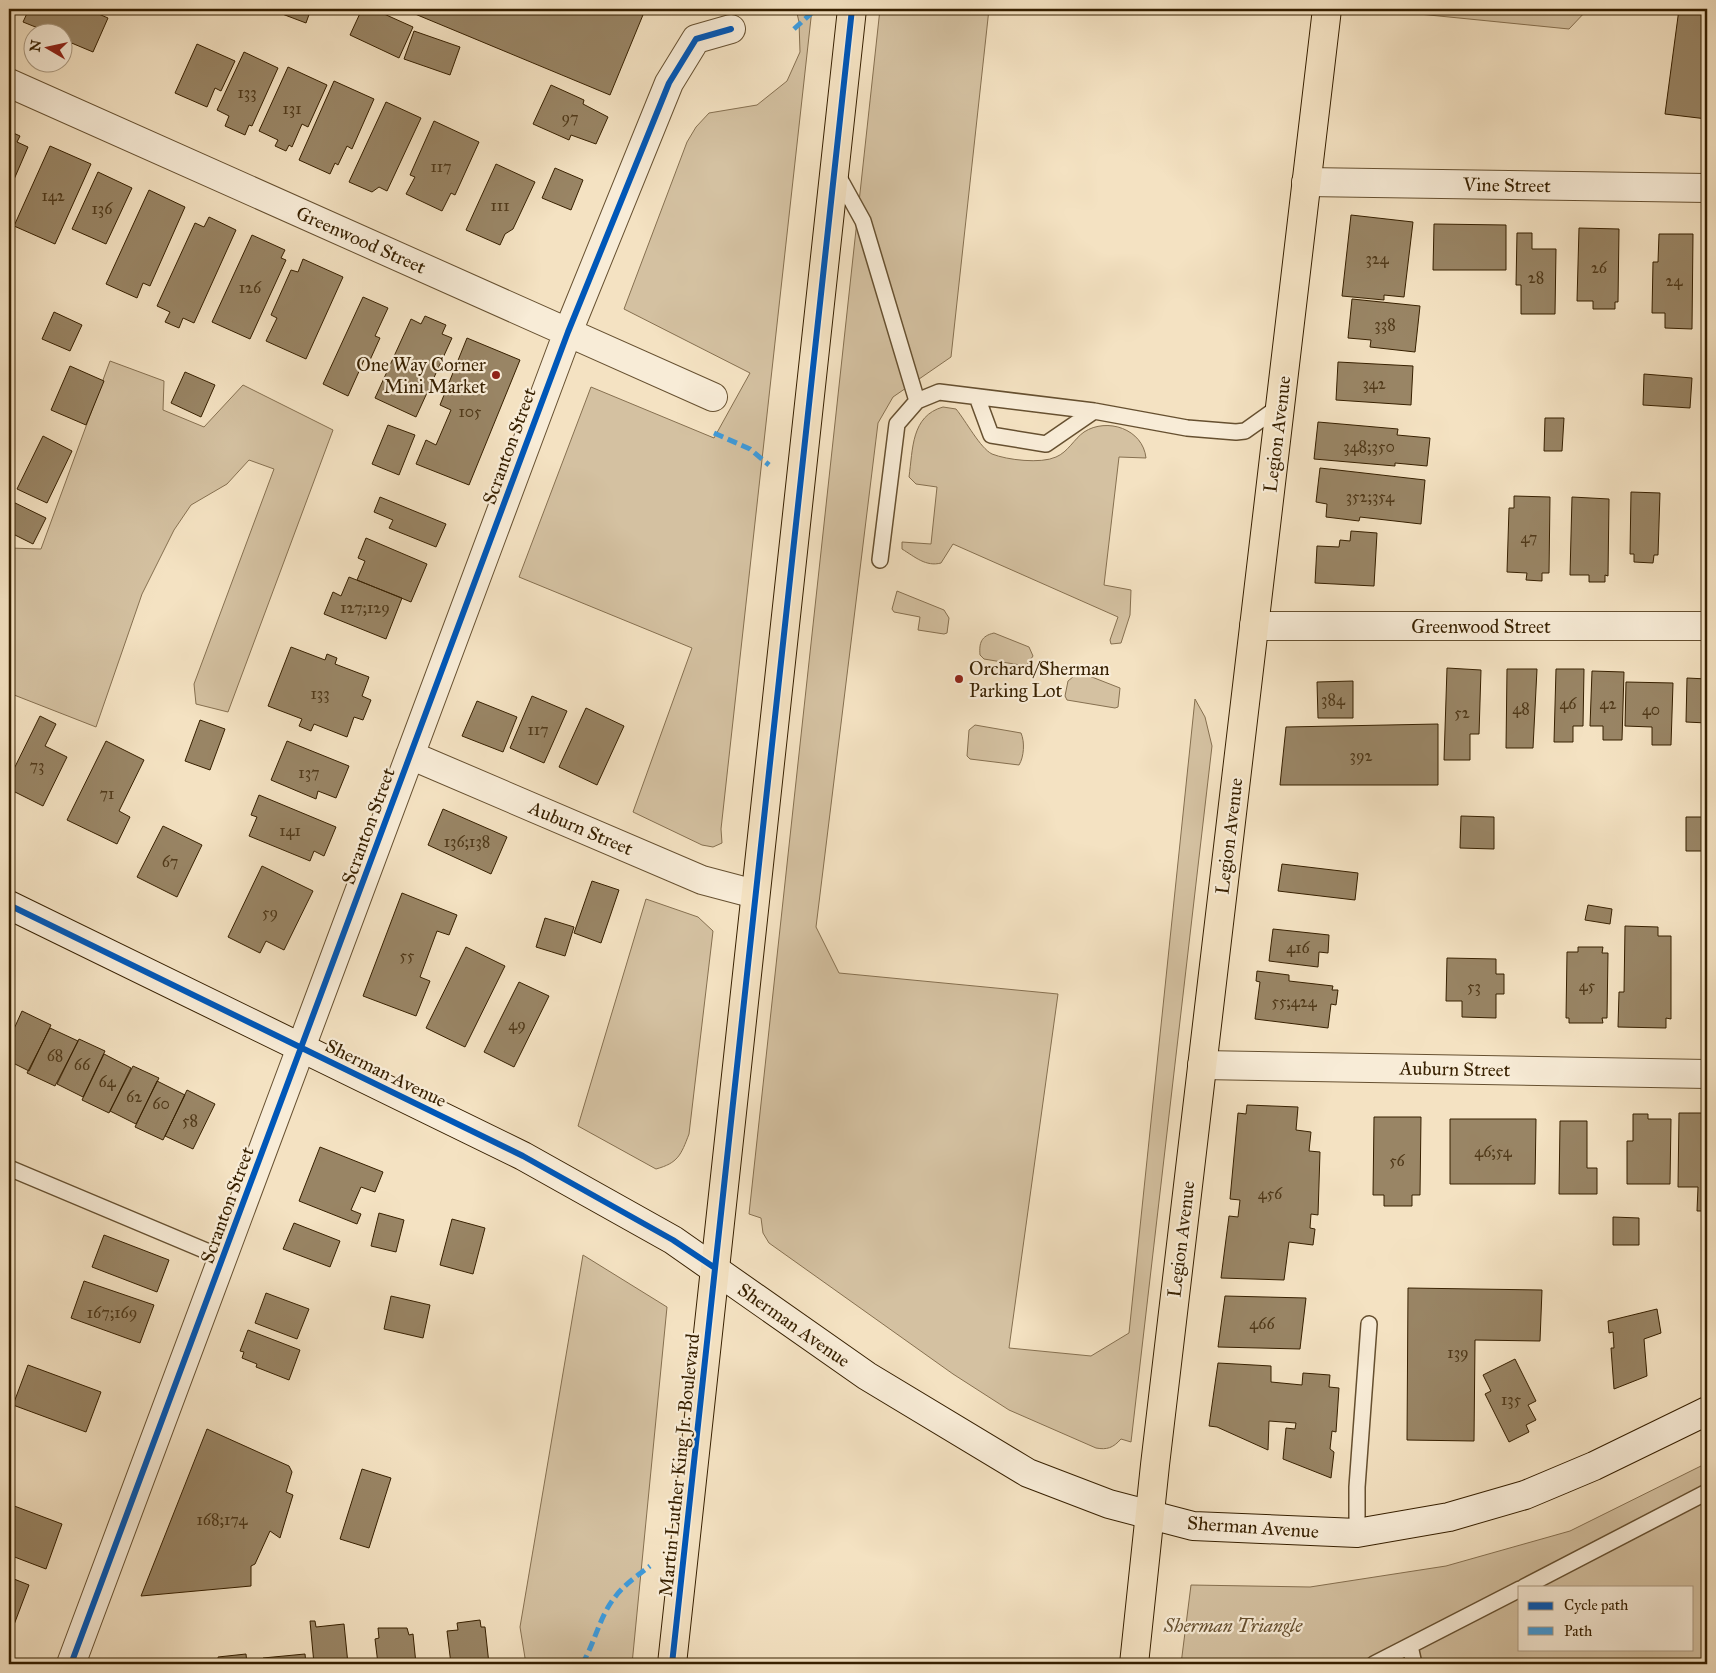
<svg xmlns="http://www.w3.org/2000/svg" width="1716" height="1673" font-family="'IM FELL Great Primer',serif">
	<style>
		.green { fill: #d4c1a1; stroke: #867050; fill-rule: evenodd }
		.building { fill: #998565; stroke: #372000 }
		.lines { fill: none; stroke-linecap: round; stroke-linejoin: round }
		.lane-casing { stroke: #665030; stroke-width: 18 }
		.street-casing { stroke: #665030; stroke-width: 30 }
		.secondary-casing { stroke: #372000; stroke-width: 30 }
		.highway-casing { stroke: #372000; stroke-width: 30 }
		.lane { stroke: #f8ecd7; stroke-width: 15 }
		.street { stroke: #f8ecd7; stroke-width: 28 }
		.secondary { stroke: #f8ecd7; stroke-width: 28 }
		.highway { stroke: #f4e2c2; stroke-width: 28 }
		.quiet { stroke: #3e9bdc; stroke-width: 5; stroke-dasharray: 10 5; stroke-linecap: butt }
		.cycleway-casing { stroke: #f8ecd7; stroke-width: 9 }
		.cycleway { stroke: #0057b8; stroke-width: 6 }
		.poi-dot { fill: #8f2418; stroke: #f8ecd7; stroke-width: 2 }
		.labels { text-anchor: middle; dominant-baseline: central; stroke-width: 4.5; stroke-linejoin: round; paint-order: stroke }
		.number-label { font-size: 16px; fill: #503919 }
		.street-label { font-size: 19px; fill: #372000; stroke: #f8ecd7 }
		.poi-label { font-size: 19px; fill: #372000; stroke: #f8ecd7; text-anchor: end }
		.park-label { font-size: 19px; font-style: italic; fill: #665030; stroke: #f8ecd7 }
	</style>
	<rect width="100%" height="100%" fill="#f4e2c2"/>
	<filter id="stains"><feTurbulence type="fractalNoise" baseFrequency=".004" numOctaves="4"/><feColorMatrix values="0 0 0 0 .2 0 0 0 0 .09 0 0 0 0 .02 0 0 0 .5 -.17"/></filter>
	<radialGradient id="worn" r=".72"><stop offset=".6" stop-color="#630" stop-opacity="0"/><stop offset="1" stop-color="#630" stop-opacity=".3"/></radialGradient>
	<path class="green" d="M796,9H812L721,829L722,843L713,847L702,845L633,812L692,648L519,577L591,387L714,438L750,373L624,309L687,142L696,127L709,113L757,105L787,81L800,52L799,22Z
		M880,9H989L951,357L893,397L878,423L816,927L839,973L1058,994L1009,1348L1091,1356L1129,1333L1195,699L1205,717L1212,746L1131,1442L1121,1439C1113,1448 1107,1450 1096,1448L1009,1410L953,1374L769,1243L763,1233L761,1218L749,1214Z
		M1369,9H1588L1569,29Z
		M110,361L164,381L163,410L204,427L243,385L333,430L228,712L196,704L194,684L274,469L249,460L227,484L191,505L174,530L142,594L96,727L9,693V548L41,549Z
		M943,407L956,409C966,421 980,448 992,454C1007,460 1041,464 1056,457C1068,452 1074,439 1084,432C1107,417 1143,429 1146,458L1119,457L1104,585L1131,590L1130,615L1121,643L1111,644L1110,640L1118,617L953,544L941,563C926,567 915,557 902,549V542L931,544L937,487L916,484L909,477C913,449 911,416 943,407Z
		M897,591L944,610L949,618L947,633L944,634L918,630L920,617L894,612L892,609Z
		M994,633L1029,647L1033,656L1026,666L984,659L980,655C979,643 981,636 994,633Z
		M1079,672L1120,688L1118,707L1115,708L1067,700L1065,696L1068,681Z
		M975,725L1021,733C1025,742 1024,757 1019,765L970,759L967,756L969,730Z
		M646,899L698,917L713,931L689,1134C681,1155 678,1163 656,1169L578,1126Z
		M583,1255L667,1307L632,1664H526L520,1627Z
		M1707,1463V1664H1181L1191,1585L1310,1587L1446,1566L1570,1531ZM1520,1587H1692V1649H1520Z"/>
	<path class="building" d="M29,9H87L108,18L93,52L62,39V32H48L23,22Z
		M269,9H311L306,23Z
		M362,9H373L413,27L399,58L350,35Z
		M403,9H641L645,10L610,95Z
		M1679,9H1707V119L1665,114Z
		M414,31L460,47L450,75L404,59Z
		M197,44L235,61L221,91L215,88L207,107L175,93Z
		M244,52L278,68L252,126L249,125L245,135L225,126L229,116L217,110Z
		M288,67L327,85L308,127L302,124L292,147L289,145L286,151L275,146L278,140L259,131Z
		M334,81L374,99L352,149L347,146L338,165L335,163L330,174L299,160Z
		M551,85L584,100L583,104L608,117L596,144L571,135L569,140L533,124Z
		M386,102L421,118L387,191L379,187L372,192L349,182Z
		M434,121L479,142L455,195L451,193L442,211L406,194L415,177L410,175Z
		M9,131L20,136L17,142L28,147L9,191Z
		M50,146L91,164L55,244L14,226Z
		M496,164L535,182L513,229L505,234L500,245L466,230Z
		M555,168L583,180L571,210L542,198Z
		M98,172L132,188L106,244L72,229Z
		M149,190L185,207L150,286L143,283L137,298L106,284Z
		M1351,215L1413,222L1404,297L1384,295V300L1342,296Z
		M209,217L236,230L194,323L183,318L179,328L165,322L170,312L157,306L195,223L204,227Z
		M1434,224L1506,225V270H1433Z
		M1579,228L1619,229L1618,302H1615V309H1593V301H1577Z
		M1517,233H1532V249H1556L1555,314H1521V285H1516Z
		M1659,234H1693L1692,329L1665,328V313H1652L1653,262H1658Z
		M252,235L285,250L281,258L286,260L250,339L212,322Z
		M303,259L343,277L306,359L266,341L277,318L271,315L291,270L298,272Z
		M363,297L388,308L375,336L380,338L370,360L365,358L348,396L323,384Z
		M1352,299L1420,306L1415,352L1370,347L1371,340L1348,338Z
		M54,312L82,325L70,351L42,339Z
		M425,316L446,325L442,334L452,338L416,417L375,398L411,319L421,324Z
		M467,338L520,360L469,485L416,464L426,440L436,445L451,410L440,405Z
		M1338,362L1413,366L1411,405L1336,400Z
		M70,366L104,381L86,425L51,410Z
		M185,372L215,385L201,417L171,403Z
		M1644,374L1692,378L1690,408L1643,405Z
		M1545,418H1564L1562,451H1544Z
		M1318,422L1398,429L1397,435L1430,438L1427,466L1395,463V466L1314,459Z
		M388,425L415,435L399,475L372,464Z
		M43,436L72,451L47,503L17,489Z
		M1320,468L1425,480L1421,524L1360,517L1359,521L1326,517L1327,504L1316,502Z
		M1631,492L1660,493L1658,555H1654L1653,563L1634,562V554H1630Z
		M1707,493V555H1705Z
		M1514,496L1550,497L1549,573H1542V581L1526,580L1527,573L1507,572L1509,508H1514Z
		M380,497L446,524L436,547L389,528L393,520L374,512Z
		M1572,497L1609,499L1608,576L1605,575V582H1589V575H1570Z
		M9,500L46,518L33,544L9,532Z
		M1351,531L1377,533L1374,586L1315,583L1317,546L1339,547L1340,540L1350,541Z
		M366,538L427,564L411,602L357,580L365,561L358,558Z
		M349,577L402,598L386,639L324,614L333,592L341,596Z
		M291,647L325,660L327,654L337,658L335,664L369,677L362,696L371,700L363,720L354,717L347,737L314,724L311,731L299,726L302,719L268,706Z
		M1447,668L1481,670L1479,734H1470V760H1444Z
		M1507,669H1537L1533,748H1506Z
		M1556,669H1584L1583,726H1573V742H1554Z
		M1592,671L1624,672L1622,740H1603V726H1590Z
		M1687,678L1707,679V723L1686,722Z
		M1353,681V718H1318L1317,682Z
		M1626,682L1673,683L1671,745H1652V727L1625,726Z
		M532,696L567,711L544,763L510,748Z
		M477,701L517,717L503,752L462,736Z
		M586,708L624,726L597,785L559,767Z
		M40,716L56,724L45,746L67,757L43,806L9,789V779Z
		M200,720L225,729L210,770L185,761Z
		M1438,724V785H1280L1286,727Z
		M106,741L144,760L119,811L130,817L117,844L67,820Z
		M287,741L349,766L336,798L318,791L316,799L271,780Z
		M259,795L336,827L324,856L314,851L310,861L249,836L257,817L251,815Z
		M443,809L507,837L491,874L428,845Z
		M1461,816L1494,817V849L1460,848Z
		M1686,817H1707V851H1686Z
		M163,826L202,845L177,897L137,877Z
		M1282,864L1358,873L1355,900L1278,891Z
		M262,866L313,891L284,950L266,941L260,953L228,937Z
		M592,881L619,890L601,943L574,933Z
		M402,893L457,915L449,935L437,931L420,977L430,981L416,1016L363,996Z
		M1588,905L1612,909L1610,924L1585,920Z
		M545,918L574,927L565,956L536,947Z
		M1625,926L1658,927V936H1671V1019L1666,1018V1028L1618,1027L1619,992H1624Z
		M1273,929L1329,935L1328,953L1319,952L1318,967L1269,961Z
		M466,947L505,966L465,1047L426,1028Z
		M1578,947H1603L1602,953H1608L1607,1018H1602L1603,1023H1569V1018H1566L1567,952H1578Z
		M1447,958L1496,959V974H1504V994H1496V1018L1462,1017V1001H1446Z
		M1257,971L1289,975V981L1333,986L1332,990H1338L1336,1005L1331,1004L1328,1028L1255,1019L1260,982L1256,981Z
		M519,982L549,996L514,1067L484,1052Z
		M22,1011L51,1025L29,1071L9,1061V1040Z
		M50,1028L78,1041L55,1086L27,1073Z
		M79,1039L105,1051L83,1097L57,1084Z
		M104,1054L131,1068L109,1113L82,1100Z
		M133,1066L159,1078L136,1124L110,1111Z
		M157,1081L185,1095L163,1140L135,1127Z
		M187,1090L215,1104L193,1149L165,1136Z
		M1247,1105L1298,1107L1296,1130L1311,1132L1309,1151L1320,1152L1318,1215L1311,1214L1310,1228L1315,1229L1313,1245L1289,1242L1284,1280L1221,1278L1229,1216L1238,1217L1240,1200L1230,1199L1238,1113L1246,1114Z
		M1679,1113H1707V1211H1697L1698,1187H1678Z
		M1633,1114H1648V1119H1671L1670,1184H1627V1141H1633Z
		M1374,1117H1421L1420,1195H1412V1206H1384V1195H1373Z
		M1450,1119H1536L1535,1184H1450Z
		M1560,1121H1587V1168H1597V1194H1559Z
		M320,1147L383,1172L375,1192L361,1187L351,1210L361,1214L357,1224L299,1201Z
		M379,1213L404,1220L396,1252L371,1246Z
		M1613,1217L1639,1218V1245H1613Z
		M452,1219L485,1228L473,1274L440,1265Z
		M294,1223L340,1241L330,1267L283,1249Z
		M104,1235L169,1260L157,1292L92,1267Z
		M84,1281L154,1305L140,1343L71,1318Z
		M1408,1288L1542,1290L1540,1341L1475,1340L1474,1441L1407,1440Z
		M266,1293L309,1309L297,1339L255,1323Z
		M391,1296L430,1305L423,1338L384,1329Z
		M1225,1296L1306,1298L1300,1349L1218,1347Z
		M1657,1309L1661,1333L1644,1339L1647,1376L1614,1389L1611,1348H1614L1613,1332L1609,1333L1608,1321Z
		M248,1330L300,1350L289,1380L256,1367L257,1364L242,1358L244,1352L240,1351Z
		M1515,1359L1536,1401L1528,1405L1536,1420L1526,1425L1529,1432L1509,1442L1485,1394L1491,1391L1483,1375Z
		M1218,1363L1271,1366V1382L1302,1385L1303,1373L1330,1375L1329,1387L1339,1388L1336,1432L1332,1431L1330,1449L1334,1452L1331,1478L1283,1459L1286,1428L1295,1429L1296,1423L1269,1421L1268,1450L1217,1427L1209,1426Z
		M28,1365L101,1392L86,1432L13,1405Z
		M207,1429L289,1466L292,1472L286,1492L293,1495L280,1538L270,1531L255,1564L251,1566V1586L141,1596Z
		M362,1469L391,1478L369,1548L340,1539Z
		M9,1504L62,1524L46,1569L12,1556L14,1550L9,1548Z
		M9,1577L29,1585L12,1630L9,1629Z
		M480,1620L481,1627H485L489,1664H451L447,1631L458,1630L457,1623Z
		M310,1621H315L316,1627L344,1624L348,1664H314Z
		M378,1628H407L409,1635L413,1634L416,1664H378L375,1639L379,1638Z
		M246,1654L247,1664H219L218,1657Z
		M305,1654L306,1664H264L263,1658Z"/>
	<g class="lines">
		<g class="lane-casing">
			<path id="lane" d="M837,174L863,221L917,401L897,424L880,560
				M977,397L991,435L1046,444L1094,411
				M917,401L939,392L1094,411L1187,428L1236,432L1245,431L1280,406
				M9,1168L223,1258
				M1357,1533V1487L1369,1324
				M1524,1587L1707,1492
				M1410,1646L1414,1664
				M1374,1664L1520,1589"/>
		</g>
		<g class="street-casing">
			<path id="street" d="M9,83L713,397
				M1306,182L1707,188
				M1254,626H1707
				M410,755L702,880L755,894
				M1202,1065L1707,1074
				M71,1664L568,332L669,83L696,39L731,29"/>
		</g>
		<g class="secondary-casing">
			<path id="secondary" d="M9,905L523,1156L673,1240L867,1376L1028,1473L1109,1504L1193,1526L1357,1533L1449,1517L1525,1495L1594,1466L1707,1411"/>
		</g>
		<g class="highway-casing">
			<path id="highway" d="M672,1664L852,9
				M1134,1664L1155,1465L1327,9"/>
		</g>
		<use href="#lane" class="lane"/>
		<use href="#street" class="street"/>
		<use href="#secondary" class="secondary"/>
		<use href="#highway" class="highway"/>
		<path class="quiet" d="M794,29L816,9
			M714,433L750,449L769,465
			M582,1664C595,1643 599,1617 615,1597C624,1585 638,1575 650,1566"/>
		<g class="cycleway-casing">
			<path id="cycleway" d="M9,905L523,1156L673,1240L715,1268
				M71,1664L568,332L669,83L696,39L731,29
				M672,1664L852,9"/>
		</g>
		<use href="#cycleway" class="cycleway"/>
	</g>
	<g class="poi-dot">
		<circle cx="496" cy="375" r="5"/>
		<circle cx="959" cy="679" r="5"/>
	</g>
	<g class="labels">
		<g class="number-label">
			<text x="247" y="92">133</text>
			<text x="292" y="108">131</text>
			<text x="570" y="117">97</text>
			<text x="441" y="166">117</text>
			<text x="53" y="195">142</text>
			<text x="500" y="205">111</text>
			<text x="102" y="208">136</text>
			<text x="1377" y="258">324</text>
			<text x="1599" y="267">26</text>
			<text x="1536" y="277">28</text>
			<text x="1674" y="280">24</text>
			<text x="250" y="287">126</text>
			<text x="1385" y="324">338</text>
			<text x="1374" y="383">342</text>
			<text x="470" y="411">105</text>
			<text x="1369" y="446">348;350</text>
			<text x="1370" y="496">352;354</text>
			<text x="1529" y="537">47</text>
			<text x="365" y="607">127;129</text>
			<text x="320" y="693">133</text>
			<text x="1333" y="699">384</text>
			<text x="1568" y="703">46</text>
			<text x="1608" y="703">42</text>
			<text x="1521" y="708">48</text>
			<text x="1651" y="709">40</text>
			<text x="1462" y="712">52</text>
			<text x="538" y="729">117</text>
			<text x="1361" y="755">392</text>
			<text x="37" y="765">73</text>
			<text x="309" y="772">137</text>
			<text x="107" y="793">71</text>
			<text x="290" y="830">141</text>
			<text x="467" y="841">136;138</text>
			<text x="170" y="861">67</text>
			<text x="270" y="912">59</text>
			<text x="1298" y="947">416</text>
			<text x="407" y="955">55</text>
			<text x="1587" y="985">45</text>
			<text x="1474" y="986">53</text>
			<text x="1294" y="1001">55;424</text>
			<text x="517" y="1024">49</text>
			<text x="55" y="1055">68</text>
			<text x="82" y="1064">66</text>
			<text x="107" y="1081">64</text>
			<text x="134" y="1096">62</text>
			<text x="161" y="1103">60</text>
			<text x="190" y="1120">58</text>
			<text x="1493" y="1151">46;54</text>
			<text x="1397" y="1160">56</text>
			<text x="1270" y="1193">456</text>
			<text x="112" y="1312">167;169</text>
			<text x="1262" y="1323">466</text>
			<text x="1458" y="1352">139</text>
			<text x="1511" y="1399">135</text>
			<text x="222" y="1519">168;174</text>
		</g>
		<g class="street-label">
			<text transform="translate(1507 185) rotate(1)">Vine Street</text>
			<text transform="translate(361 240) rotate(24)">Greenwood Street</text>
			<text transform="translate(1277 434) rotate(-83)">Legion Avenue</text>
			<text transform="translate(509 446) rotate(-70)">Scranton Street</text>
			<text x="1481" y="626">Greenwood Street</text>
			<text transform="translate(368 826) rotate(-70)">Scranton Street</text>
			<text transform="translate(581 828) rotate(23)">Auburn Street</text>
			<text transform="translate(1229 836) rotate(-83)">Legion Avenue</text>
			<text transform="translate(1455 1069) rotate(1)">Auburn Street</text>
			<text transform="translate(386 1073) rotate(26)">Sherman Avenue</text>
			<text transform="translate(227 1205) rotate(-70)">Scranton Street</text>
			<text transform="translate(1181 1239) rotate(-83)">Legion Avenue</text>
			<text transform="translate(794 1325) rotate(35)">Sherman Avenue</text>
			<text transform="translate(679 1465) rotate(-84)">Martin Luther King Jr. Boulevard</text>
			<text transform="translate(1253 1527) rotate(4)">Sherman Avenue</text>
		</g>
		<g class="poi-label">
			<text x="486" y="364">One Way Corner<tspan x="486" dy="22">Mini Market</tspan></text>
			<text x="969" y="668" text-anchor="start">Orchard/Sherman<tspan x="969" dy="22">Parking Lot</tspan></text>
		</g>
		<g class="park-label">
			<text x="1233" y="1625">Sherman Triangle</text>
		</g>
	</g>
	<rect width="1716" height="1673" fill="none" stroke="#f4e2c2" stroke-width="30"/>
	<rect x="10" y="10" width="1696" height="1653" fill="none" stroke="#372000" stroke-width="2.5"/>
	<rect x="15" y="15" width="1686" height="1643" fill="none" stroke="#372000"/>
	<rect x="1518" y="1586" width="175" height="65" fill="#f8ecd7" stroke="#ab9a81"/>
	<rect x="1528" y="1602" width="25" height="8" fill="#0057b8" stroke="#ab9a81"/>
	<text x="1564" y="1610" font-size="15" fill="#372000">Cycle path</text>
	<rect x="1528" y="1627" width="25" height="8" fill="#3e9bdc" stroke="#ab9a81"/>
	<text x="1564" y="1636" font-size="15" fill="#372000">Path</text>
	<g transform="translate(48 48) rotate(279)"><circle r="24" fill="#f8ecd7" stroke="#ab9a81"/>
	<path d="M0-4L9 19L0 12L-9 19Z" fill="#8f2418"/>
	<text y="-8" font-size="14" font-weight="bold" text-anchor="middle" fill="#372000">N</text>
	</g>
	<rect width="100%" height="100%" filter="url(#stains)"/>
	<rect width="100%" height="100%" fill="url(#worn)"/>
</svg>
